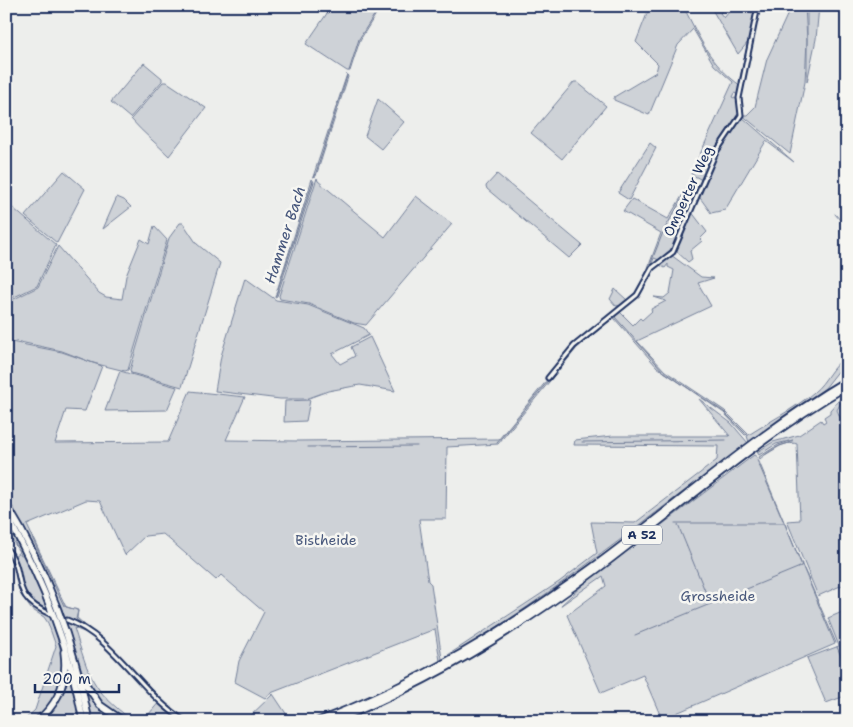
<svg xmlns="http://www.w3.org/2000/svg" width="853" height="727" font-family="'Shantell Sans',sans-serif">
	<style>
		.green { fill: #ced2d7; stroke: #74809a }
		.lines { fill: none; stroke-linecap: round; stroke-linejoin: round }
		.stream { stroke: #6e7a96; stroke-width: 1 }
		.minor-casing { stroke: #1b2f5e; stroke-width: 7 }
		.motorway-casing { stroke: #1b2f5e; stroke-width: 9 }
		.minor { stroke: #f6f6f2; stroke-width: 3 }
		.motorway { stroke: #f6f6f2; stroke-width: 5.5 }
		.labels { text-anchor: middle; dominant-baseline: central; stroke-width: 5; stroke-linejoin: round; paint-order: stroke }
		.shield { fill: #f6f6f2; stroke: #5d6b8a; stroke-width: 1 }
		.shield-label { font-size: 12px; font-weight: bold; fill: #1b2f5e }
		.street-label { font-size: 14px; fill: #1b2f5e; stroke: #f6f6f2 }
		.park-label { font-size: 14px; fill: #48587c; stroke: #f6f6f2 }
		.water-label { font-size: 15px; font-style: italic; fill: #44547a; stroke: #f6f6f2 }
	</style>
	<rect width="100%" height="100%" fill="#edeeec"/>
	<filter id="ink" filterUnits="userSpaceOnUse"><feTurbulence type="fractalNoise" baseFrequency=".02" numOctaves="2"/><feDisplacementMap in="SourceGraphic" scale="10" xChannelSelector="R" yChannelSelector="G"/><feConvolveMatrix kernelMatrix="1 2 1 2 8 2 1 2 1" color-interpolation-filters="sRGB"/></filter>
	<g filter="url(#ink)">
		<path class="green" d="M326,6H370L375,11L381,6L360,40L350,71H347L306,44L330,9Z
			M650,6H683C701,40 709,63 741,86L739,95L734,93L732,97L738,100L740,116L715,152L702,180L691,174L733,82L714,65L693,29L678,45L649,115L614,100V97L656,72L658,64L636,42Z
			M710,6H726L720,13L724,18L734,6H744L752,13L754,6H757L742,82H739L748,42L738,54Z
			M785,6H805L807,40L805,82L790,154L742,115H747L755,107L767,59L790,9Z
			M807,6H819L816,39L807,82Z
			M144,63L162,78V81L130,118L111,102Z
			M347,74L348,77L316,176L313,177Z
			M163,82H167L206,108L169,156C156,143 143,133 131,119Z
			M574,82H577L606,106L562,159L531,133Z
			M378,99L404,122L381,149L365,136Z
			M742,117L794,162L766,141L725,210L711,213L698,195L691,211L707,232L700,239L702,241L690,251L692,259L688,262L675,250C687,218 699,182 718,153C725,141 734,129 742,117Z
			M650,143L656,148L629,200L618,193Z
			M64,171L85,189L57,243L25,216Z
			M497,174L582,245L569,258L487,189L486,186Z
			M317,178L318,181L385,237L416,196L452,224L366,325L354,323L309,304L280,299L279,296Z
			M693,178L699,186L672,248L659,260L654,258C649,273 635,306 616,306L610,299L615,289L627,300L638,290L642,284L661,233L623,211L632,199L668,219Z
			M312,179L314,182L277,296L275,297Z
			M117,197L124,200L131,207L103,229Z
			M6,202L56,245L37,286L6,301Z
			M180,223H183L197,244L220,263L182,387L131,373L130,370L169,238Z
			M154,226L167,240L128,370L125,371L93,363L62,351L6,339V303L38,287L58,246L99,293L106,297L122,299L126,276L141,239L149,244Z
			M671,255L701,277L714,278L698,283L711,306L637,341L665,371L725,411L748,434L745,435L724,413L657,367L614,318L619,311L633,325L640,318L642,320L652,311L651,309L666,301L654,297L664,298L670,293L674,270L668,267V264L665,268L658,264Z
			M245,278L276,300L308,305L364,328L369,335L332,354L340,364L355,356L351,347L370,337L395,391L360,385L328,391L306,399H280L215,391L221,356Z
			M609,319H612L577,348L498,444L447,447L446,519H419L428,581L431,584L442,659L440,661L435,629L271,693L265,698L235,682L239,661L264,612L221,575L216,580L163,534L145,536L125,555L100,501L86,500L27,525L66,607L78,610L77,618L102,640L99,643L89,634L74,628C90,678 90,688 133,721H128L100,701L89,687L82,671L62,609L23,527L13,531L49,611C23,602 20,581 13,557L19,552L6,528V341L62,352L102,366L85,411L66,410L55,443L168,442L190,391L245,397L226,440L298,441L499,439L575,346Z
			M847,357V364L840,369L825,388L749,442L747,436C768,422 793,410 813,393C828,381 830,366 847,357Z
			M120,371L177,387L167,410L105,411Z
			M847,391L837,410L847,433V443H841L844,520L847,521V583L818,596L787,521L800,520L797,444C785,440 769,451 760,459L759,457L778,445L793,440L776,444L759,455L757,452L773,442L799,435L821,420L823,423L826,421L824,417L830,413V410Z
			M699,399L731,423L748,443C649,516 556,594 450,656L448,655L559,582L597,553L591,522L635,523L717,460L718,446L574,445L575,440L613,436H730Z
			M310,400L306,421L284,422L285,401Z
			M754,455L757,457L835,644L665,718L661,717L643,675L601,693L567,615L606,586L603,576L560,606L585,583Z
			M20,593L34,608L49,615C67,653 69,693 34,721H23L35,710L56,646L48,623L44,617L31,609Z
			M847,610V699L845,696L826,703L807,658L839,646L828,618Z
			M67,664L80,721H40L58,699Z
			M86,690L96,703L121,721H92Z
			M273,694L291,721H263L259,718L256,721H245Z
			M160,701L182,721H143Z"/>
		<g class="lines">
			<path class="stream" d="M349,71L359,39L380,6
				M315,176L347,76
				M835,214L847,228
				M644,280L664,230L693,180
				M276,295L313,181
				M620,306L637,292
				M614,316L664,372L724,412L745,433
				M582,442L726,440
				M497,443L576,347L610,319
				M308,447L417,446
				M765,455L780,446L792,442
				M757,460L783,520
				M675,523H784
				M785,524L802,566
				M678,525L710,603
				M31,535L64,606L73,609
				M15,543L21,555
				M804,569L836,643
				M75,609L78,611L76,619L100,638
				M635,635L800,567L802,564
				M837,647L847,670
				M133,671L158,695"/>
			<g class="minor-casing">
				<path id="minor" d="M548,378L574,346L637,295L652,268L673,252L716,152L741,115L739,98L758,6
					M6,548C29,574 6,595 50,614
					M67,620C114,637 142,695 185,721"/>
			</g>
			<g class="motorway-casing">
				<path id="motorway" d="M6,504C47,570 74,644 89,721
					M6,514C42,579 70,647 83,721
					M83,680L100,705L123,721
					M37,721C59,703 68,680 64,652
					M49,721H66
					M318,721C419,684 511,627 597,564C680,503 757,433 847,380
					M334,721C430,683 518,629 599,568C681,506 759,437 847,386"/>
			</g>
			<use href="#minor" class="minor"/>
			<use href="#motorway" class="motorway"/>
		</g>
	</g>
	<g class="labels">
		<rect class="shield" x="622" y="525.5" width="40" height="19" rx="4"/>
		<g class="shield-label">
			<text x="642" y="535">A 52</text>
		</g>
		<g class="street-label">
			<text transform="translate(688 191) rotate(-65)">Omperter Weg</text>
		</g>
		<g class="park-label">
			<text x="326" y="540">Bistheide</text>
			<text x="718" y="596">Grossheide</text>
		</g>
		<g class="water-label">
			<text transform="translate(285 235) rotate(-72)">Hammer Bach</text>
		</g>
	</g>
	<rect width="853" height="727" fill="none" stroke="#f6f6f2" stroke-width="25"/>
	<rect x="12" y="12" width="828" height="702" fill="none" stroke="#1b2f5e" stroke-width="2" filter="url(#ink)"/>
	<path d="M35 684v8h84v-8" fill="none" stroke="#1b2f5e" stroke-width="2.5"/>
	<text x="42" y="684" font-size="15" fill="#1b2f5e" stroke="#f6f6f2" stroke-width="4" paint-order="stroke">200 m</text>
</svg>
